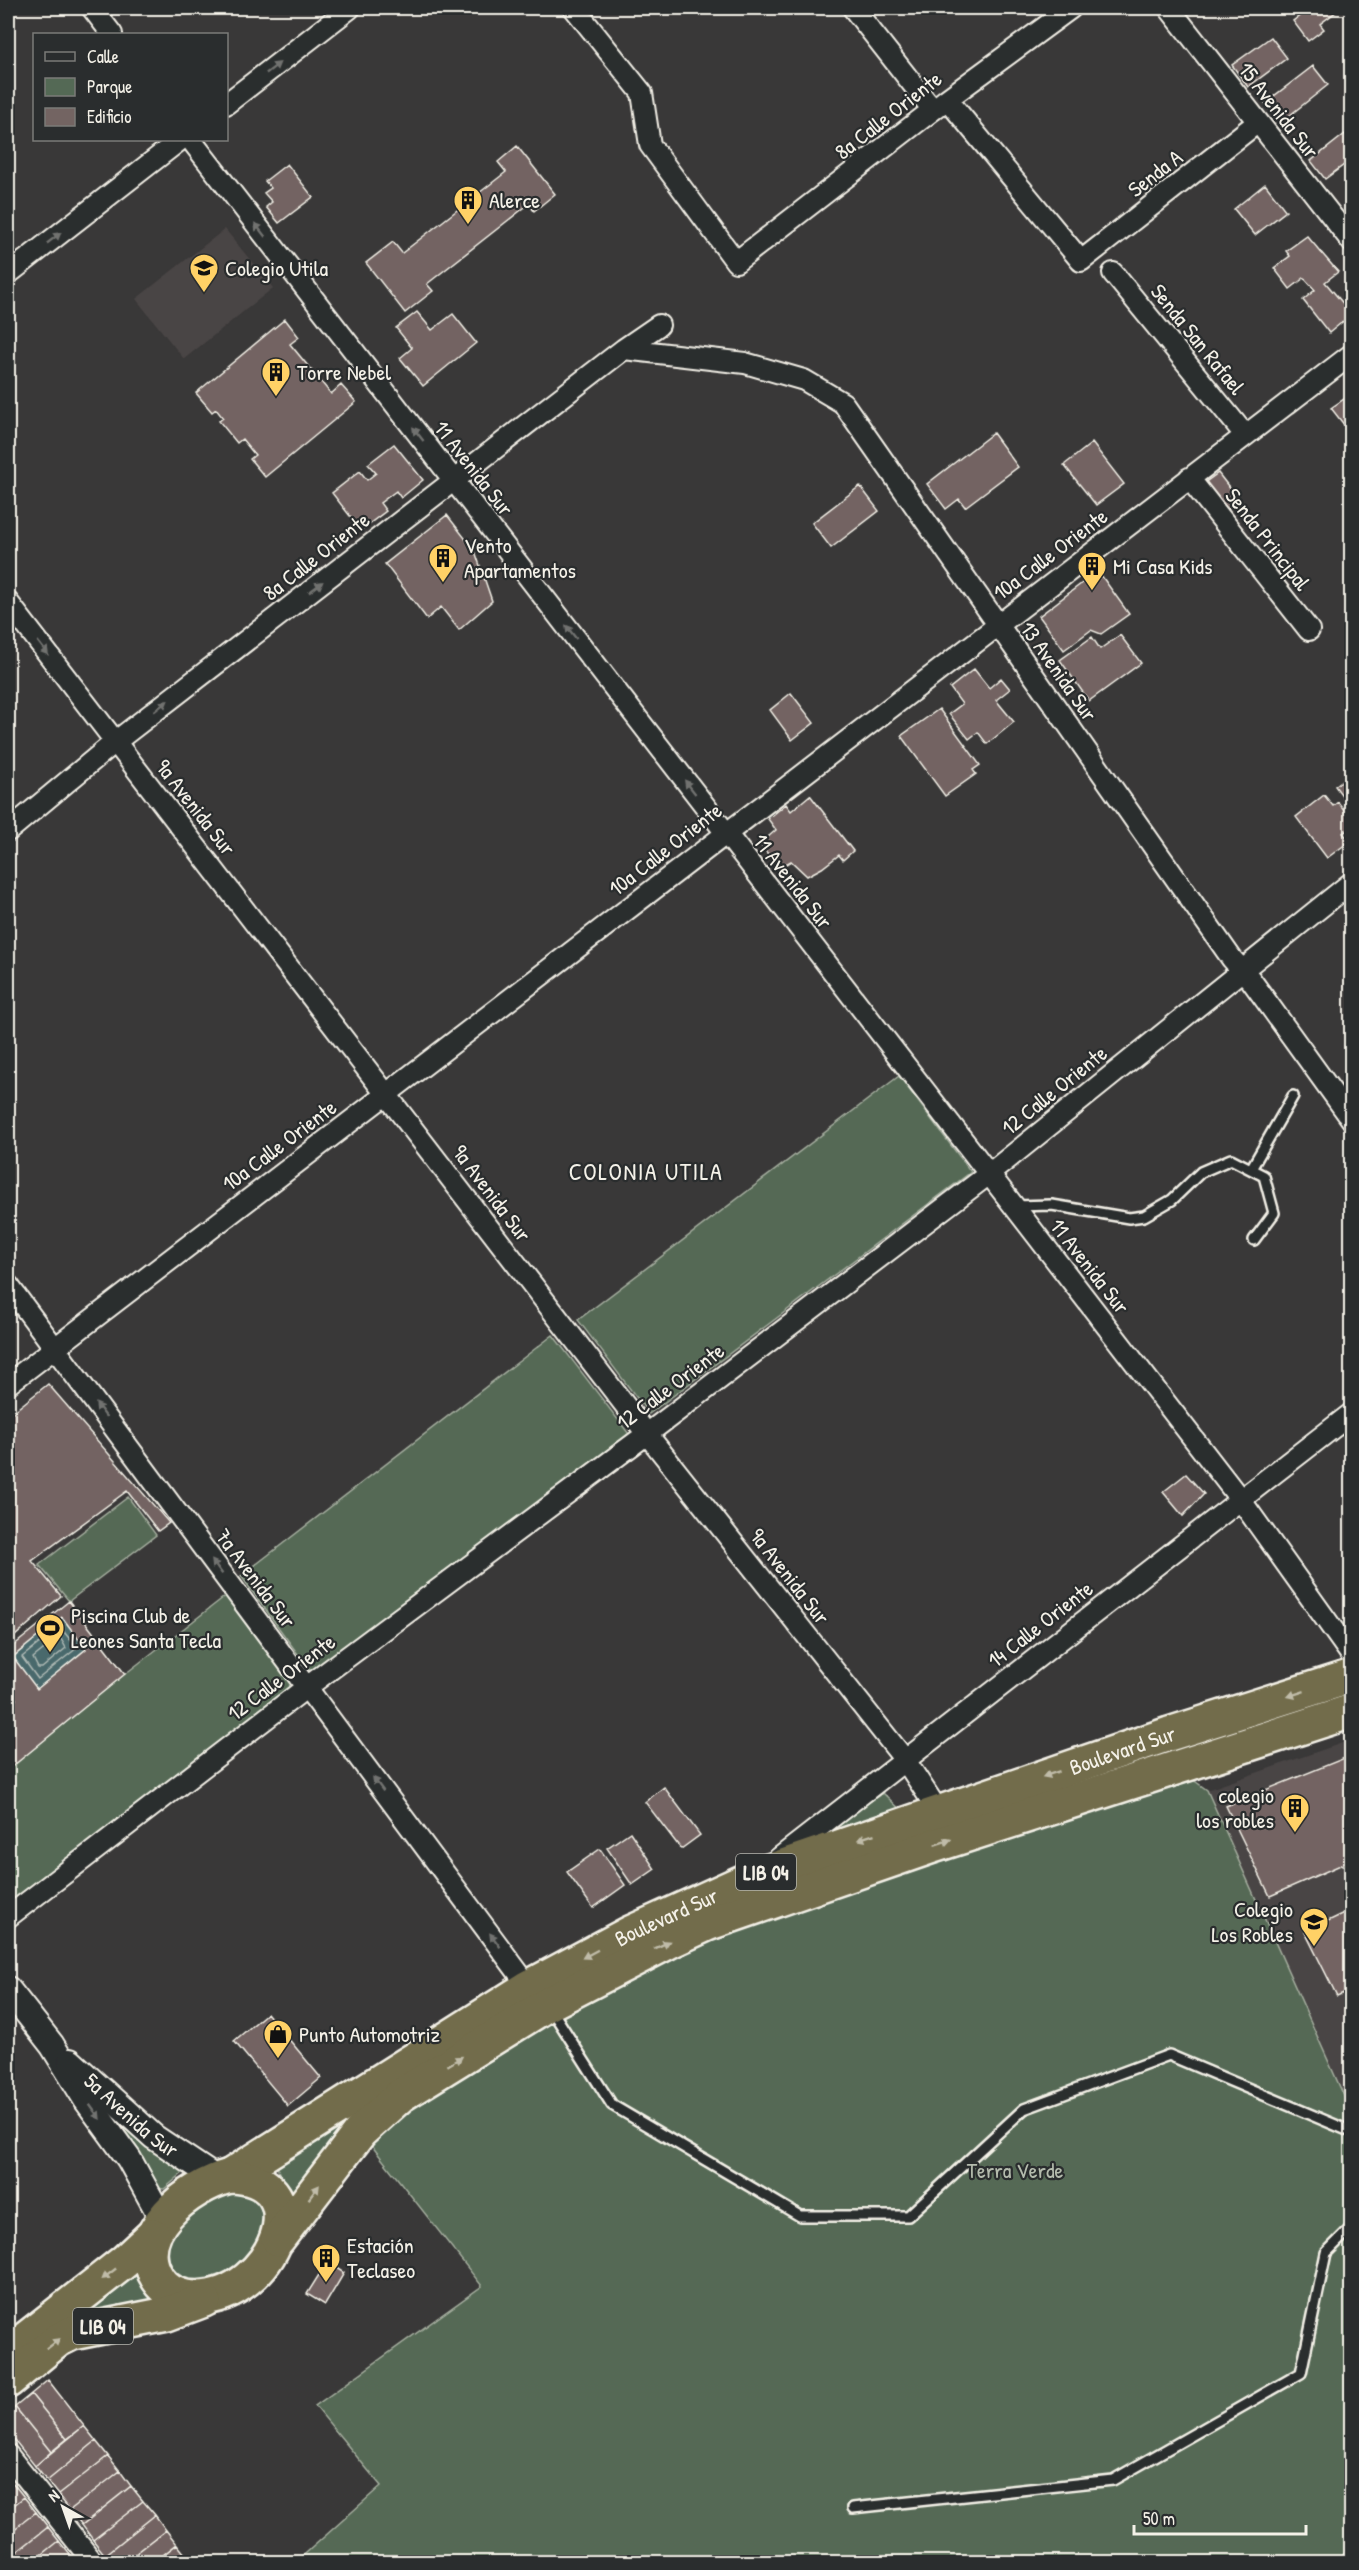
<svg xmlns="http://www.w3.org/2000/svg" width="1359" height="2570" font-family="'Patrick Hand',sans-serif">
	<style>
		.built { fill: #4a4545 }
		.green { fill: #546955; stroke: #a4ad9e; stroke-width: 1.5 }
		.water { fill: #4a696c; stroke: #8e9f9e; stroke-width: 1.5 }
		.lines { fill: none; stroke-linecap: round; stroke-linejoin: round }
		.shore { stroke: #b0bbb6; stroke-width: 1.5 }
		.building { fill: #736462; stroke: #f4f1e8; stroke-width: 1.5; fill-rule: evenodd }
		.service-casing { stroke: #f4f1e8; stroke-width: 14 }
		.minor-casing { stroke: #f4f1e8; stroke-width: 24 }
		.tertiary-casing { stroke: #f4f1e8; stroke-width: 28 }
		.trunk-casing { stroke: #f4f1e8; stroke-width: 38 }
		.service { stroke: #2a2d2e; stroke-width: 9 }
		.minor { stroke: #2a2d2e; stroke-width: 20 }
		.tertiary { stroke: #2a2d2e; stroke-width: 24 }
		.trunk { stroke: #726c4b; stroke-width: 33 }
		.oneway { fill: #71726f }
		.oneway2 { fill: #c0bca9 }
		.labels { text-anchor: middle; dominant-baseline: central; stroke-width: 4.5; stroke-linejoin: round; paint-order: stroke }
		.shield { fill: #2a2d2e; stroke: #b7b6b0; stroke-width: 1.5 }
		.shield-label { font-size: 21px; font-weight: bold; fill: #f4f1e8 }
		.street-label { font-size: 22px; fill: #f4f1e8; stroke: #2a2d2e }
		.poi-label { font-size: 22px; fill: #f4f1e8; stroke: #2a2d2e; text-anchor: start }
		.park-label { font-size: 22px; fill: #b4bbad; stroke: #2a2d2e }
		.neighbourhood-label { font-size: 24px; letter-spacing: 1.5px; fill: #f4f1e8; stroke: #2a2d2e }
	</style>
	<rect width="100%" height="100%" fill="#393838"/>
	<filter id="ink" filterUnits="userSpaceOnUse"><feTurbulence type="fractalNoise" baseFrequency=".0167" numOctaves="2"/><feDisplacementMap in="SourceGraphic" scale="12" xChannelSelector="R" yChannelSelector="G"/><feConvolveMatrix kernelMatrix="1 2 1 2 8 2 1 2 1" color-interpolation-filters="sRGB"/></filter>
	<g filter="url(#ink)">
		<path class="built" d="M225,229L273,288L184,359L136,299Z
			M1351,1740V2104L1348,2106L1207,1790Z"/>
		<path class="green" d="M899,1076L971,1172L649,1414L578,1320Z
			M553,1335L629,1434L311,1672L241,1576Z
			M128,1497L156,1535L69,1601L39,1565Z
			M228,1594L296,1683L8,1907V1770L125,1674Z
			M1192,1779L1207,1790L1348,2105L1351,2104V2562H296L381,2486L315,2406L482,2286L353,2122L296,2193C285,2189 277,2173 277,2162L389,2088L713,1935Z
			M883,1793L908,1817L835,1838L829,1829Z
			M105,2104L183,2170V2173L164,2189L156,2188L148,2169Z
			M232,2192L258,2198C278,2234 238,2276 201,2279C172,2282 161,2256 173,2233C185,2211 209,2197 232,2192Z
			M136,2267L154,2299L152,2300L63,2319Z"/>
		<path class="water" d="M62,1617L86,1649L37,1689L13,1657Z"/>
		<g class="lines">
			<path class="shore" d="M60,1627L77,1648L38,1679L22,1657Z
				M58,1638L61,1639L66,1648L42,1668H38L33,1658Z"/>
		</g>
		<path class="building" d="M1310,8H1341L1320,24L1324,29L1308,41L1293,21Z
			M1271,37L1287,58L1248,87L1232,65Z
			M1313,66L1328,85L1280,123L1265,103Z
			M1345,134L1352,142V159L1325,179L1311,161Z
			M517,146L555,194L534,211L529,204L427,284L433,291L405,313L366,263L393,242L402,253L506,172L498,162Z
			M287,164L313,197L279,223L266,207L272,202L264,193L271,188L265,181Z
			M1265,184L1286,211L1255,235L1234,209Z
			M1307,236L1338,272L1325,282L1352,314L1329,333L1303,300L1315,290L1304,278L1290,289L1274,268L1290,256L1286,251Z
			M417,312L432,330L453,314L476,343L423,386L400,358L412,348L396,328Z
			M285,319L299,337L290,344L331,394L341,385L356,402L265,477L250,459L255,455L242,439L237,443L219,421L223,418L216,409L212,412L196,393Z
			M1347,397L1352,403V435L1331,408Z
			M993,433L1018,467L965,507L959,499L946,509L927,484Z
			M1092,443L1124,484L1096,505L1064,465Z
			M394,444L423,480L401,498L396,491L380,503L386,511L361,530L332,493L360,471L367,480L376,473L368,464Z
			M1218,473L1239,500L1225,512L1203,484Z
			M860,486L879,511L831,548L812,523Z
			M447,515L475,551L492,601L459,630L441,607L427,619L385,564Z
			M1098,571L1129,614L1101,634L1091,630L1064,650L1039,616Z
			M1120,635L1141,663L1089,701L1060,660L1092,637L1100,649Z
			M974,669L989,688L1001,678L1010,689L996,700L1014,722L987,744L978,732L969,739L949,714L962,704L950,688Z
			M791,693L814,723L792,740L770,710Z
			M939,709L980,765L973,770L976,774L945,796L901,736Z
			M1352,773V809L1335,786Z
			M810,795L853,851L843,860L839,855L822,868L807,876L791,861L779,868L760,844L776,830L768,819L786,804L791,811Z
			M1324,795L1333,806L1338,802L1352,820V827L1343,833L1350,841L1327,858L1296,817Z
			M48,1384L169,1523L158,1531L127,1491L32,1561L61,1596L8,1642V1416Z
			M1186,1474L1204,1494L1183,1516L1163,1492Z
			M69,1601L125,1674L8,1770V1706L16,1699L8,1687V1650ZM62,1617L86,1649L37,1689L13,1657Z
			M1352,1755V1860L1270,1896L1226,1806Z
			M664,1787L700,1835L681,1849L645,1802Z
			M630,1832L655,1869L632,1885L607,1848Z
			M600,1849L625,1885L593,1908L567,1872Z
			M1351,1910L1352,1989L1337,1996L1305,1932Z
			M267,2013L321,2078L288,2106L234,2041Z
			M327,2262L344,2273L325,2305L307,2294Z
			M48,2380L84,2426L67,2439L31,2394Z
			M31,2394L67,2439L51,2452L15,2407Z
			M15,2407L51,2452L35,2466L8,2432V2413Z
			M84,2426L96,2441L47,2481L35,2466Z
			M96,2441L108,2456L58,2495L47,2481Z
			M108,2456L120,2471L70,2510L58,2495Z
			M120,2471L131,2486L82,2525L70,2510Z
			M12,2482L24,2497L8,2510V2486Z
			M131,2486L143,2501L93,2540L82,2525Z
			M24,2497L36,2512L8,2534V2510Z
			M143,2501L155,2515L105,2555L93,2540Z
			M36,2512L48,2527L8,2559V2534Z
			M155,2515L166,2530L125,2562H111L105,2555Z
			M48,2527L59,2541L33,2562H8V2559Z
			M166,2530L177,2544L154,2562H125Z
			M59,2541L71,2556L63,2562H33Z
			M177,2544L189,2559L185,2562H154Z"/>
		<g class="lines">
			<g class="service-casing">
				<path id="service" d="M1251,1169L1293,1096
					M1015,1206L1052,1205L1129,1218L1144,1216L1172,1200L1201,1172L1231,1159L1264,1176L1274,1213L1254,1240
					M551,2009L612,2105L800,2216H908L1024,2109L1169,2055L1352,2132
					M853,2508L1113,2480L1301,2373L1326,2253L1352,2227
					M1346,2562L1352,2554"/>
			</g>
			<g class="minor-casing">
				<path id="minor" d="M92,8L112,34
					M574,8L642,93L650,145L736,262L947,99L1071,8
					M853,8L933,110
					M1169,8L1352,242
					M947,99L1081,261L1258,122
					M226,104L350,8
					M191,140L1240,1499L1352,1656
					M1113,273L1245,435
					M8,274L180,140
					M624,349L745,363L804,380L843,403L1232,959L1251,980L1352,1120
					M1189,478L1309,630
					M8,602L647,1434L905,1760L939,1812
					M8,831L115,742L624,349L659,325
					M8,1285L529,1987
					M8,1384L1352,354
					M778,1859L1352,1413
					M8,1917L307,1687L647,1434L989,1174L1352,882
					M8,2455L93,2562"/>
			</g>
			<g class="tertiary-casing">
				<g id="tertiary">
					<path d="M8,1989L52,2045L86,2100L129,2159L163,2221"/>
					<path id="s1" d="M70,2061L154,2137L217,2179"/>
				</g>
			</g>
			<g class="trunk-casing">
				<g id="trunk">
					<path id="s2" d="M230,2176L529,1987L630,1933L760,1874L1169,1734L1352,1676"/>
					<path d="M230,2176C323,2179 272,2298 197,2298C181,2298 167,2293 158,2279C128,2233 189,2186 230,2176Z"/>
					<path d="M278,2239L360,2132L401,2095L548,2004L668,1942L707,1924L930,1847L1352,1711"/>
					<path d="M22,2342L125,2261L153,2235"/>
					<path d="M8,2381L58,2340L72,2333L167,2314L204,2300"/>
				</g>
			</g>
			<use href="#service" class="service"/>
			<use href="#minor" class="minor"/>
			<use href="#tertiary" class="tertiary"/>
			<use href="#trunk" class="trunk"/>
		</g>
		<defs><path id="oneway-solid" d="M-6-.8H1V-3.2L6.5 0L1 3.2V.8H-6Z" transform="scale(1.5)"/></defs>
		<g class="oneway">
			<use href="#oneway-solid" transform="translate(273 68) rotate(-38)"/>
			<use href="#oneway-solid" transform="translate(260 230) rotate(-128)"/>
			<use href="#oneway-solid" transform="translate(54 238) rotate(-38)"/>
			<use href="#oneway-solid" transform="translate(418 434) rotate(-128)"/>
			<use href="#oneway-solid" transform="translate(316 587) rotate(-38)"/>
			<use href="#oneway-solid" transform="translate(571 632) rotate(-128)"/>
			<use href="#oneway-solid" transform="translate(43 648) rotate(52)"/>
			<use href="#oneway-solid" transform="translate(161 706) rotate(-38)"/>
			<use href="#oneway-solid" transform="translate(690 787) rotate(-128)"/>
			<use href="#oneway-solid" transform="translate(101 1410) rotate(-127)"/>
			<use href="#oneway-solid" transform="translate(217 1567) rotate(-127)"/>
			<use href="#oneway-solid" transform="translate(378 1784) rotate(-127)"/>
			<use href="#oneway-solid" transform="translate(495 1940) rotate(-127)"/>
			<use href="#oneway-solid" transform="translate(95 2112) rotate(54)"/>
		</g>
		<g class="oneway2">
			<use href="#oneway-solid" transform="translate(1296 1694) rotate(162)"/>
			<use href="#oneway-solid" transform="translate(1051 1774) rotate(161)"/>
			<use href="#oneway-solid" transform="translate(866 1837) rotate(161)"/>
			<use href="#oneway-solid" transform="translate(943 1842) rotate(-18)"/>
			<use href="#oneway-solid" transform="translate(662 1945) rotate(-26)"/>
			<use href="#oneway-solid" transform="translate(590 1954) rotate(152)"/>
			<use href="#oneway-solid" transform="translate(455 2061) rotate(-32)"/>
			<use href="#oneway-solid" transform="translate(314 2192) rotate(-53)"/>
			<use href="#oneway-solid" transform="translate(109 2274) rotate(142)"/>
			<use href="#oneway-solid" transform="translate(53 2344) rotate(-38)"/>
		</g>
	</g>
	<defs>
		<g id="building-pin" transform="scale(1.5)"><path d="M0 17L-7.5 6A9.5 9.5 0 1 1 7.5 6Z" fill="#ffd166" stroke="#2a2d2e"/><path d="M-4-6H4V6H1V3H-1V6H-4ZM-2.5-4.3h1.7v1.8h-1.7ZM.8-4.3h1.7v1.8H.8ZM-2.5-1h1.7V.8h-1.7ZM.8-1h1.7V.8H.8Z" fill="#111"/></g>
		<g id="school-pin" transform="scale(1.5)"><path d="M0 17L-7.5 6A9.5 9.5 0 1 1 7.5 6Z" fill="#ffd166" stroke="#2a2d2e"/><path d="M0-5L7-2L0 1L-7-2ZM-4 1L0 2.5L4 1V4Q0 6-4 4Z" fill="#111"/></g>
		<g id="stadium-pin" transform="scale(1.5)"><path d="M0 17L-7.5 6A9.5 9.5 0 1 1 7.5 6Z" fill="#ffd166" stroke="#2a2d2e"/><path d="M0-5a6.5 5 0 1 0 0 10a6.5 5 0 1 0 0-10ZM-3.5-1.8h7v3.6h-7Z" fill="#111"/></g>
		<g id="shop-pin" transform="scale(1.5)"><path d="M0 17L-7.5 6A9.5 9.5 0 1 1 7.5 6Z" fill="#ffd166" stroke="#2a2d2e"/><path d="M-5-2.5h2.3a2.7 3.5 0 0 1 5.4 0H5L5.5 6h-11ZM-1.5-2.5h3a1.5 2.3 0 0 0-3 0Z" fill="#111"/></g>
	</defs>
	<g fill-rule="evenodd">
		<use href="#building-pin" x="468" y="200"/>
		<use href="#school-pin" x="204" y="268"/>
		<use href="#building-pin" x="276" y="372"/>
		<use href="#building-pin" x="443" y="558"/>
		<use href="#building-pin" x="1092" y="566"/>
		<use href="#stadium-pin" x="50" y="1628"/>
		<use href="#building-pin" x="1295" y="1808"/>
		<use href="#school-pin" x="1314" y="1922"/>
		<use href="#shop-pin" x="278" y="2034"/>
		<use href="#building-pin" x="326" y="2258"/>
	</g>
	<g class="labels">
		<g class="shield">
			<rect x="736" y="1854" width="60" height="36" rx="4.5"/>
			<rect x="73" y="2308" width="60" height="36" rx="4.5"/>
		</g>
		<g class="shield-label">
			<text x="766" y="1872">LIB 04</text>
			<text x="103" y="2326">LIB 04</text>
		</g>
		<g class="street-label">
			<text transform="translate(1279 110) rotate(52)">15 Avenida Sur</text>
			<text transform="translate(888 115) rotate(-38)">8a Calle Oriente</text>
			<text transform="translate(1155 173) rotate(-38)">Senda A</text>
			<text transform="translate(1198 339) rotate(51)">Senda San Rafael</text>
			<text transform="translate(474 468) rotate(52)">11 Avenida Sur</text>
			<text transform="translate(1268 539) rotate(52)">Senda Principal</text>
			<text transform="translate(1050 554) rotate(-37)">10a Calle Oriente</text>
			<text transform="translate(316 556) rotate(-38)">8a Calle Oriente</text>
			<text transform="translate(1059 671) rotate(55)">13 Avenida Sur</text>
			<text transform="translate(196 807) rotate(52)">9a Avenida Sur</text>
			<text transform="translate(665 849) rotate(-38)">10a Calle Oriente</text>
			<text transform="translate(793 881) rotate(52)">11 Avenida Sur</text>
			<text transform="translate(1054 1090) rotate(-39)">12 Calle Oriente</text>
			<text transform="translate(279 1145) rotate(-37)">10a Calle Oriente</text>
			<text transform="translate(492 1193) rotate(53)">9a Avenida Sur</text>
			<text transform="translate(1090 1266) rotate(52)">11 Avenida Sur</text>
			<text transform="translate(670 1386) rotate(-37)">12 Calle Oriente</text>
			<text transform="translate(790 1576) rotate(52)">9a Avenida Sur</text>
			<text transform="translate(256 1578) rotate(53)">7a Avenida Sur</text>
			<text transform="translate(1040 1624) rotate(-38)">14 Calle Oriente</text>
			<text transform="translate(281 1677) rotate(-37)">12 Calle Oriente</text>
			<text stroke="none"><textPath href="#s2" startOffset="994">Boulevard Sur</textPath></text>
			<text stroke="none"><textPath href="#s2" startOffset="508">Boulevard Sur</textPath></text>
			<text stroke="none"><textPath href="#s1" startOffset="82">5a Avenida Sur</textPath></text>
		</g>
		<g class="poi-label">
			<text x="489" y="200">Alerce</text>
			<text x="225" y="268">Colegio Utila</text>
			<text x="297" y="372">Torre Nebel</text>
			<text x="464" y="545">Vento<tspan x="464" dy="25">Apartamentos</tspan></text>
			<text x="1113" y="566">Mi Casa Kids</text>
			<text x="71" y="1615">Piscina Club de<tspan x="71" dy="25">Leones Santa Tecla</tspan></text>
			<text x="1274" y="1795" text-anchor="end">colegio<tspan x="1274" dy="25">los robles</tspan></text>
			<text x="1293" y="1909" text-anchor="end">Colegio<tspan x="1293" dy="25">Los Robles</tspan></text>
			<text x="299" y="2034">Punto Automotriz</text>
			<text x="347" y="2245">Estación<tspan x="347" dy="25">Teclaseo</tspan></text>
		</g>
		<g class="park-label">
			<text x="1015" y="2170">Terra Verde</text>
		</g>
		<g class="neighbourhood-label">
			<text x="646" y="1171">COLONIA UTILA</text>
		</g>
	</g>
	<rect width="1359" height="2570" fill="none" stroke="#2a2d2e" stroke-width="30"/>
	<rect x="15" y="15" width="1329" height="2540" fill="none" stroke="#f4f1e8" stroke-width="2" filter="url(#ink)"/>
	<rect x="33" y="33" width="195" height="108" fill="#2a2d2e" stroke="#7b7b78" stroke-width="1.5"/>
	<rect x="45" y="52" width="30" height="9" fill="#2a2d2e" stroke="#7b7b78" stroke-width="1.5"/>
	<text x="87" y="63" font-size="18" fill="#f4f1e8">Calle</text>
	<rect x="45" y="78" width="30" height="18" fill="#546955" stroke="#7b7b78" stroke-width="1.5"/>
	<text x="87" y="93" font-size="18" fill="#f4f1e8">Parque</text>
	<rect x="45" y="108" width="30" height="18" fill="#736462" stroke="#7b7b78" stroke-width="1.5"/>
	<text x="87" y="123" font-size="18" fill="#f4f1e8">Edificio</text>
	<g transform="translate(63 2507) rotate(320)" stroke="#2a2d2e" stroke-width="4.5" paint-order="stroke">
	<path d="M0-4.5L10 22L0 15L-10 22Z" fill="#f4f1e8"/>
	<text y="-9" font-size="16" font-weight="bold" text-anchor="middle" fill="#f4f1e8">N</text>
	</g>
	<path d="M1134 2525v9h172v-9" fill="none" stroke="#f4f1e8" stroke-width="3"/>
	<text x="1143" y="2525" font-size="18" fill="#f4f1e8" stroke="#2a2d2e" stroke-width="4.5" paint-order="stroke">50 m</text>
</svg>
